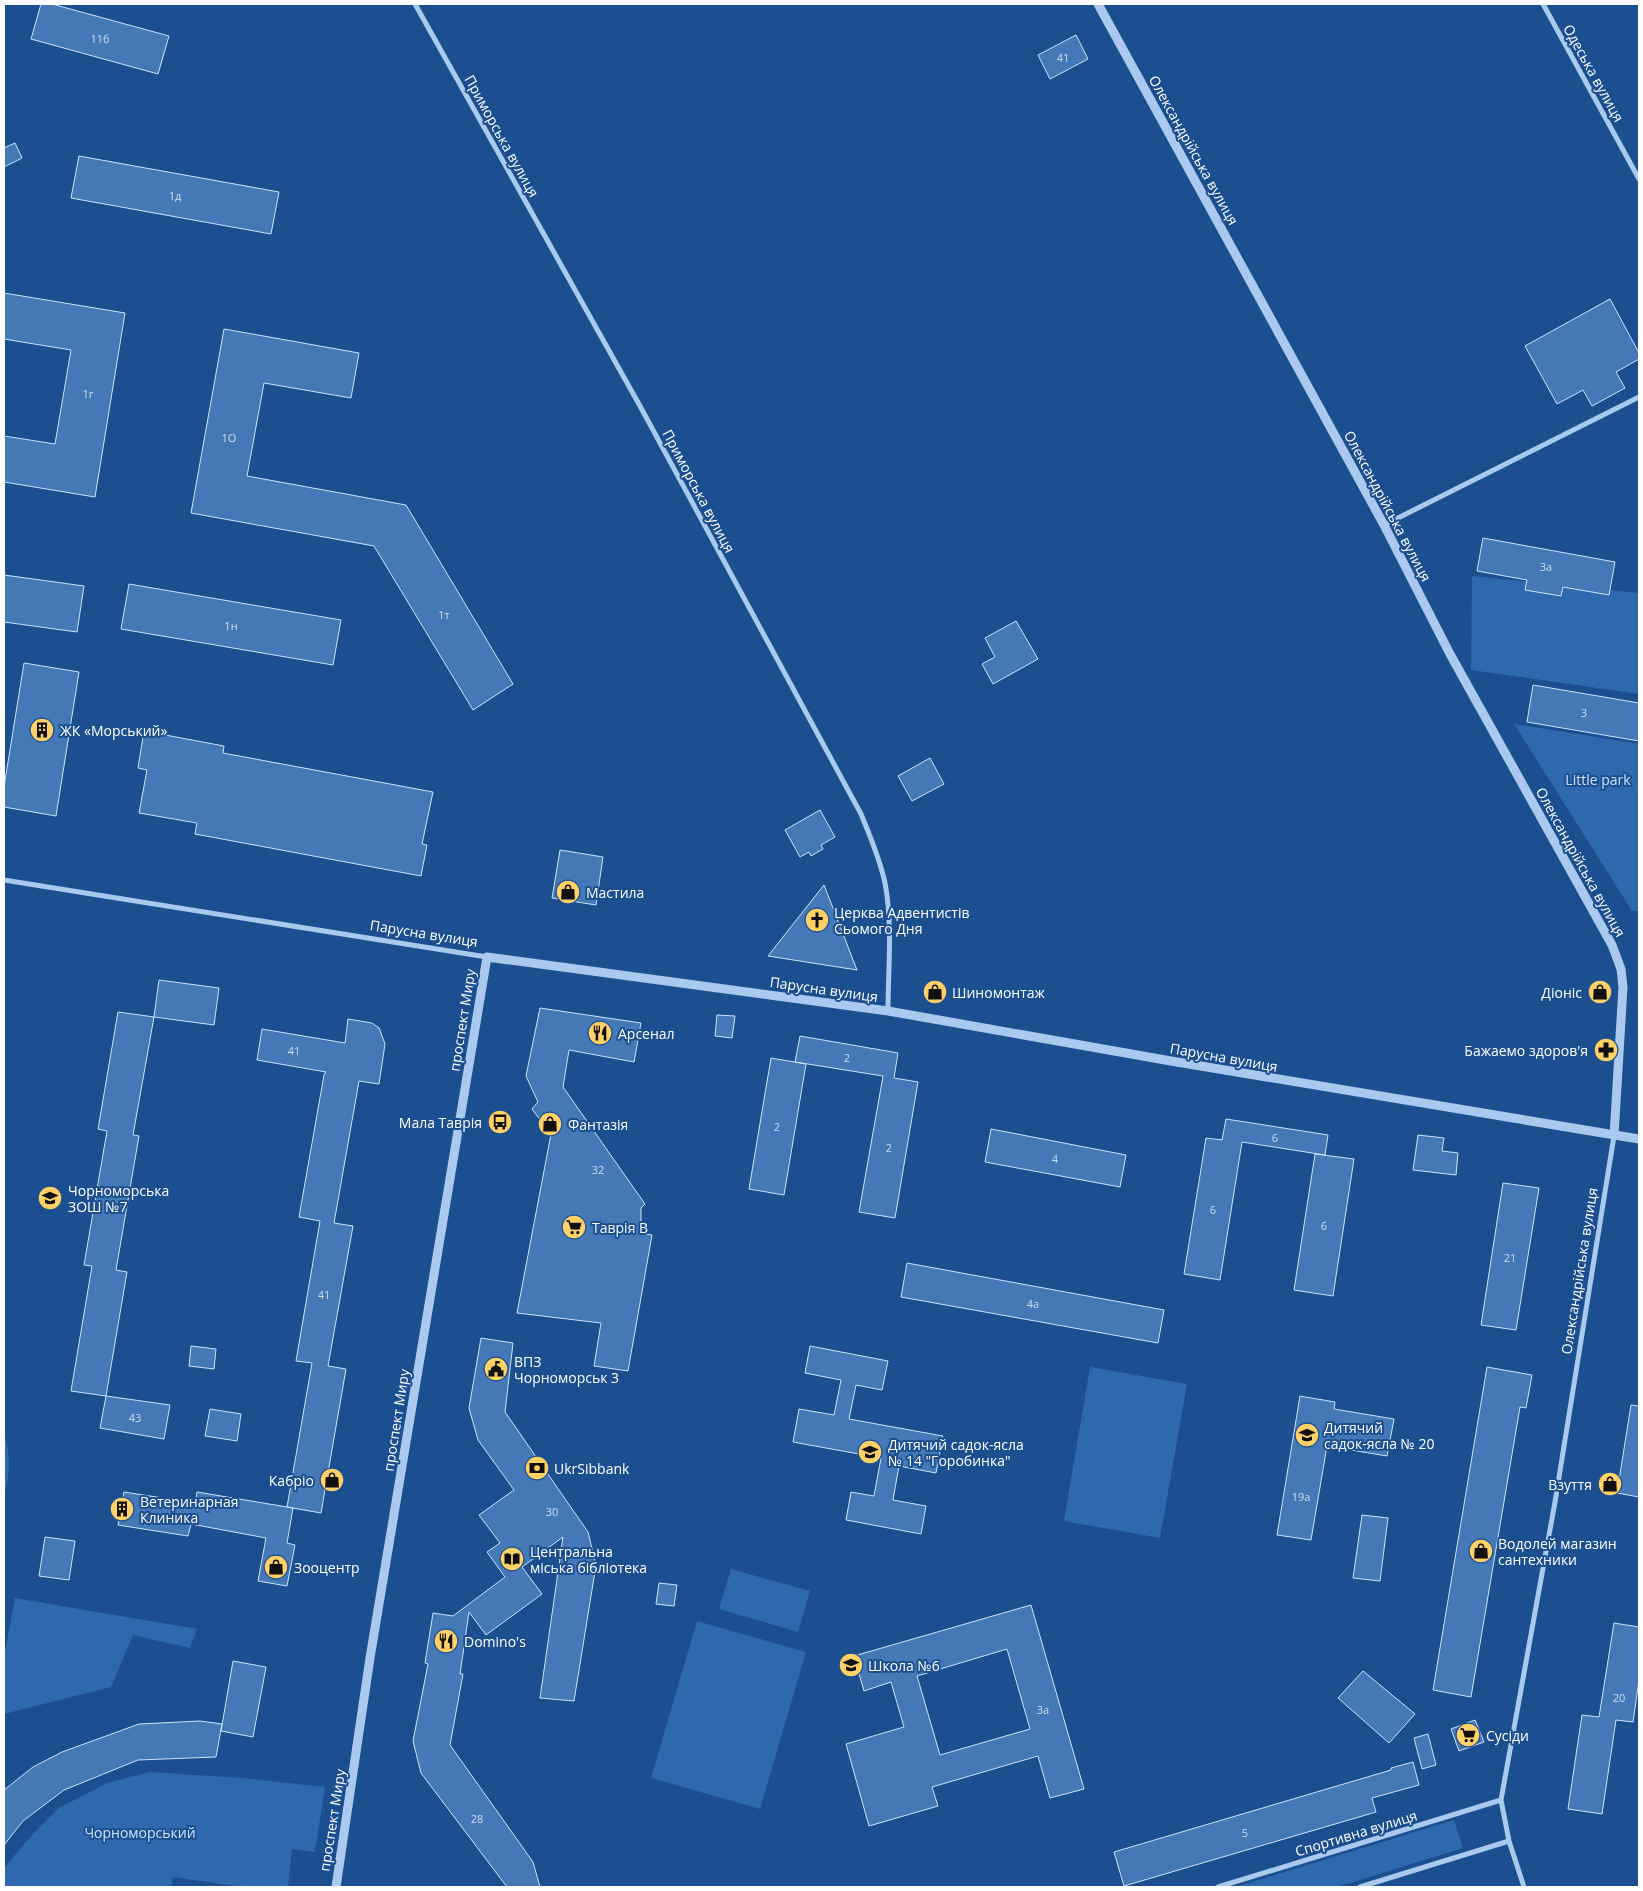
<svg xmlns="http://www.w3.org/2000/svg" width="1643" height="1891" font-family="'Open Sans',sans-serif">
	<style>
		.green { fill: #2e69ad }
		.building { fill: #4478b7; stroke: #cfe3fa; fill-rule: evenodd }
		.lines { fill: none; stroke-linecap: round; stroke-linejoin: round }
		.minor { stroke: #a9c9ee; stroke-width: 5 }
		.tertiary { stroke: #a9c9ee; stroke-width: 9 }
		.labels { text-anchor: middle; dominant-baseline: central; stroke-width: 4; stroke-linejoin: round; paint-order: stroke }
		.number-label { font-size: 11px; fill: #d0dded }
		.street-label { font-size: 14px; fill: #fff; stroke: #1b4f8f }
		.poi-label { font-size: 14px; fill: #fff; stroke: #1b4f8f; text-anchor: start }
		.park-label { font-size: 14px; fill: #cfe3fa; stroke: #1b4f8f }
	</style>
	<rect width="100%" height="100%" fill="#1b4f8f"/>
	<path class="green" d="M1472,576L1639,593V694L1471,670Z
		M1514,724L1639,744V911H1632Z
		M1090,1367L1187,1384L1160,1538L1064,1521Z
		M4,1433C11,1456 10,1473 4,1497Z
		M731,1569L810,1591L798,1632L719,1609Z
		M15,1598L197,1629L190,1648L133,1635L111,1687L4,1714V1657Z
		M697,1621L806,1652L760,1809L651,1778Z
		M150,1772L242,1778L325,1787L315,1852L292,1849L288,1887H242L173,1877L171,1887H4V1868L32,1835L59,1808L107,1783Z
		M1454,1820L1463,1848L1337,1887H1236Z"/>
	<path class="building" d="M41,4H52L169,36L158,74L31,39Z
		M1076,35L1088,59L1050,79L1038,55Z
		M15,143L22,158L4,167V148Z
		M79,156L279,192L271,234L71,198Z
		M4,293L125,313L95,497L4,482V436L55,444L71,350L4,339Z
		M1610,299L1639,353V359L1616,372L1625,388L1592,406L1583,390L1557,404L1525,346Z
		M224,329L359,353L351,398L264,383L247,476L406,505L513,684L473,710L374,546L191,513Z
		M1483,538L1615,562L1609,595L1563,587L1561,596L1525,590L1527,580L1477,571Z
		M4,575L84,586L77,632L4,622Z
		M129,584L341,620L333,665L121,629Z
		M1016,621L1038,659L993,684L982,664L995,657L985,638Z
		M24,663L79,672L56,816L4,807V787Z
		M1533,685L1639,703V741L1527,722Z
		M144,731L224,746L223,753L433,792L422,844L427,845L421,876L195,834L197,823L139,813L147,770L138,768Z
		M930,758L944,784L912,801L898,776Z
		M820,810L835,837L821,845L823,849L811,856L809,852L800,857L785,830Z
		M560,850L603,857L596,905L552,898Z
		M824,885L857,970L768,956Z
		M159,980L219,988L214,1025L154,1017Z
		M540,1008L641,1023L634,1062L569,1050L563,1087L645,1204L641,1208V1233L652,1235L628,1371L594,1366L601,1323L517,1313L551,1134L532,1109L538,1102L526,1076Z
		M118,1012L154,1017L133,1135L139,1136L116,1270L127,1272L106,1396L71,1391L92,1266L84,1265L107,1131L98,1129Z
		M717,1015L735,1016L732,1038L715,1036Z
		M348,1019L372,1023L379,1028L385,1044L379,1084L359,1081L334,1223L353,1226L328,1366L346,1369L321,1513L287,1507L312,1363L296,1361L320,1221L299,1217L324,1075L326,1072L257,1060L262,1029L345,1043Z
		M800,1036L898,1053L894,1078L918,1082L895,1218L859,1212L883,1076L795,1062Z
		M771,1058L806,1064L784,1195L749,1189Z
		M1226,1119L1328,1135L1325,1155L1242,1142L1220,1280L1184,1274L1206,1138L1222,1140Z
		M991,1129L1126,1155L1120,1187L985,1162Z
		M1418,1135L1444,1138L1442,1151L1458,1153L1456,1175L1413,1170Z
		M1315,1154L1354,1159L1333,1296L1294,1290Z
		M1503,1183L1539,1188L1516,1330L1481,1325Z
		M907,1263L1164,1310L1158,1343L901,1297Z
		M481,1338L513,1343L505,1412L588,1532L596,1565L574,1701L540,1698L563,1537L522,1567L542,1594L486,1635L469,1612L460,1674H463L450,1745L533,1862L540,1887H507L421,1773L413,1741L428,1664L425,1663L433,1613L453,1616L505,1577L487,1552L500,1543L479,1515L514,1490L478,1440L469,1408Z
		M191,1346L216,1349L214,1369L189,1366Z
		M810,1346L888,1361L882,1390L856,1385L849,1419L943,1436L936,1473L899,1466L893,1500L926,1506L921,1534L846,1520L851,1492L874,1496L881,1458L793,1442L799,1409L834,1415L841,1380L805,1373Z
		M1487,1367L1532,1375L1526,1408L1520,1407L1471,1697L1433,1690Z
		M106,1396L170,1405L164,1439L100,1428Z
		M1300,1396L1335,1402L1334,1409L1394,1419L1387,1456L1327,1446L1311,1540L1277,1535Z
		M1631,1405L1639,1406V1497L1617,1493Z
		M210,1409L241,1414L237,1441L205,1436Z
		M124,1492L195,1503L197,1492L293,1508L287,1543L295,1545L287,1586L258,1581L266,1538L191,1524L188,1536L118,1525Z
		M1362,1515L1388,1518L1380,1581L1353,1578Z
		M45,1537L75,1541L69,1580L39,1576Z
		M659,1583L677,1585L674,1606L656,1604Z
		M1031,1605L1084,1789L1050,1798L1038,1756L932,1787L938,1806L869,1826L846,1744L904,1727L891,1682L864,1691L854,1656ZM1007,1649L1030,1729L940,1755L917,1676Z
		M1614,1623L1639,1627V1680L1633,1722L1616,1720L1602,1814L1568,1809L1582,1715L1599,1717Z
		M233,1661L266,1667L253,1737L221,1731Z
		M1363,1671L1415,1714L1389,1743L1338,1698Z
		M1475,1720L1484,1742L1459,1751L1451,1729Z
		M200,1721L222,1724L216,1757L138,1760L64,1790L23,1821L4,1845V1790L33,1767L62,1752L139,1724Z
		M1428,1734L1436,1765L1422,1769L1414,1738Z
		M1413,1762L1419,1785L1372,1798L1376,1812L1124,1886L1114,1852L1391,1770V1768Z"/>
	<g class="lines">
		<path class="minor" d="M415,4L640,406L861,814C870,836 880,859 885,883C893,925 888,969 888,1011
			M1543,4L1639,179
			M1384,525L1639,397
			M4,880L487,957
			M1218,1887L1501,1800
			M1360,1887L1509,1841
			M1524,1887L1509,1841L1501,1800L1555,1502L1614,1136"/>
		<path class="tertiary" d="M1098,4L1384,525L1450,654L1612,945L1621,969L1623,987L1614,1136
			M336,1887L370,1658L487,957L888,1011L1171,1061L1639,1139"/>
	</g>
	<defs>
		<g id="building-disc" transform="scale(1.25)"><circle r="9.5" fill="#ffd166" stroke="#1b4f8f"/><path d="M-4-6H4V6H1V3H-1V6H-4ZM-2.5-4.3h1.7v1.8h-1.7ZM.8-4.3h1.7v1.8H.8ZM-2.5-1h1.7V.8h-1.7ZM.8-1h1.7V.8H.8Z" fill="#111"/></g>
		<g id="shop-disc" transform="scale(1.25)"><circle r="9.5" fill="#ffd166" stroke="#1b4f8f"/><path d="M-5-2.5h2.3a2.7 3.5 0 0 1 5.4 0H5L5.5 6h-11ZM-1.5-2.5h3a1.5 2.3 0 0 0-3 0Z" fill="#111"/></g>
		<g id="church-disc" transform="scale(1.25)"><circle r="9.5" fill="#ffd166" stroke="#1b4f8f"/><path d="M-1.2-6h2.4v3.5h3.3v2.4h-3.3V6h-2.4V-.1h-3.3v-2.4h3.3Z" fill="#111"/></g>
		<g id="restaurant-disc" transform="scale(1.25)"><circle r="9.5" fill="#ffd166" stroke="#1b4f8f"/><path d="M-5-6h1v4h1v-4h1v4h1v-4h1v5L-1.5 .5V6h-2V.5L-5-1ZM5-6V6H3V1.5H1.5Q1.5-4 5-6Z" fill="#111"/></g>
		<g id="pharmacy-disc" transform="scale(1.25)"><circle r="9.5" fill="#ffd166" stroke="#1b4f8f"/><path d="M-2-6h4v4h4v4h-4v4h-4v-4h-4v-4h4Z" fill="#111"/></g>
		<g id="bus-disc" transform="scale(1.25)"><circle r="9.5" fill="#ffd166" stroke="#1b4f8f"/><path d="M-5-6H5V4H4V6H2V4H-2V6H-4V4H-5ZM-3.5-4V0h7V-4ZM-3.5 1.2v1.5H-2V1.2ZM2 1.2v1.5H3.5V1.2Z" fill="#111"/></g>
		<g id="school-disc" transform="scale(1.25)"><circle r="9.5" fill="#ffd166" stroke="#1b4f8f"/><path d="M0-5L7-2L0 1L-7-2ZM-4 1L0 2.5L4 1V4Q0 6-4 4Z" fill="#111"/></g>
		<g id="supermarket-disc" transform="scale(1.25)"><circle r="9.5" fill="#ffd166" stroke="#1b4f8f"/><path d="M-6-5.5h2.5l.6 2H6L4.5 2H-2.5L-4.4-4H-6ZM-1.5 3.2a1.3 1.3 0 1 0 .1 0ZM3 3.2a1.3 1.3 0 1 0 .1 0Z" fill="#111"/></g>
		<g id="civic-disc" transform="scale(1.25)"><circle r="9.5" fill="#ffd166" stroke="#1b4f8f"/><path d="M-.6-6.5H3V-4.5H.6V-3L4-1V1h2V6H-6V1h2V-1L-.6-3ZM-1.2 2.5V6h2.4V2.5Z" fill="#111"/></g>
		<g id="bank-disc" transform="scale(1.25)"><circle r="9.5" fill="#ffd166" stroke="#1b4f8f"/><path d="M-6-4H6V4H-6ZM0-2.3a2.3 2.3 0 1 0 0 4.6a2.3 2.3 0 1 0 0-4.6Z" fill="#111"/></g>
		<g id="library-disc" transform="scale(1.25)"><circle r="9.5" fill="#ffd166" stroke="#1b4f8f"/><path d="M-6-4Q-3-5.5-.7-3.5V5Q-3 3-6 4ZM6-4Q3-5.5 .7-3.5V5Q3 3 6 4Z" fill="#111"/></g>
	</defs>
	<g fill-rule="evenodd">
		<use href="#building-disc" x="42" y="730"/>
		<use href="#shop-disc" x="568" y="892"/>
		<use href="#church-disc" x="817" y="920"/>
		<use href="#shop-disc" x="935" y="992"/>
		<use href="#shop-disc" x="1600" y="992"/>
		<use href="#restaurant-disc" x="600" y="1033"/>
		<use href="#pharmacy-disc" x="1606" y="1050"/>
		<use href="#bus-disc" x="500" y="1122"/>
		<use href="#shop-disc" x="550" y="1124"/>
		<use href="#school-disc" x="50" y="1198"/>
		<use href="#supermarket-disc" x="574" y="1227"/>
		<use href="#civic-disc" x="496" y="1369"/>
		<use href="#school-disc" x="1307" y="1435"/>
		<use href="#school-disc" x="870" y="1452"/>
		<use href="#bank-disc" x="537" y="1468"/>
		<use href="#shop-disc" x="332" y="1480"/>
		<use href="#shop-disc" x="1610" y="1484"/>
		<use href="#building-disc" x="122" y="1509"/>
		<use href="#shop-disc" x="1481" y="1551"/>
		<use href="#library-disc" x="512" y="1559"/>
		<use href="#shop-disc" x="276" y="1567"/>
		<use href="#restaurant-disc" x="446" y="1641"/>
		<use href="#school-disc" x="851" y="1665"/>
		<use href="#supermarket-disc" x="1468" y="1735"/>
	</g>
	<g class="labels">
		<g class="number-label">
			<text x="100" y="38">11б</text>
			<text x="1063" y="57">41</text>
			<text x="175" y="195">1д</text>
			<text x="88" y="393">1г</text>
			<text x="229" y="437">1О</text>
			<text x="1546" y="566">3а</text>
			<text x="444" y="614">1т</text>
			<text x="231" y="625">1н</text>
			<text x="1584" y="712">3</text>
			<text x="294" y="1050">41</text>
			<text x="847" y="1057">2</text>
			<text x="777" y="1126">2</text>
			<text x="1275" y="1137">6</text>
			<text x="889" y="1147">2</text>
			<text x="1055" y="1158">4</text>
			<text x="598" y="1169">32</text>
			<text x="1213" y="1209">6</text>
			<text x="1324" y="1225">6</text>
			<text x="1510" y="1257">21</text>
			<text x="324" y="1294">41</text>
			<text x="1033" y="1303">4а</text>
			<text x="135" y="1417">43</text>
			<text x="1301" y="1496">19а</text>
			<text x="552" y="1511">30</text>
			<text x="1619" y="1697">20</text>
			<text x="1043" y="1709">3а</text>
			<text x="477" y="1818">28</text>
			<text x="1245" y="1832">5</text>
		</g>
		<g class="street-label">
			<text transform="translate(1594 73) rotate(61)">Одеська вулиця</text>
			<text transform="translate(502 136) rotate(61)">Приморська вулиця</text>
			<text transform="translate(1194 150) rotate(61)">Олександрійська вулиця</text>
			<text transform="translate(699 491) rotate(62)">Приморська вулиця</text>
			<text transform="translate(1388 506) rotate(62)">Олександрійська вулиця</text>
			<text transform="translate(1581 862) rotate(61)">Олександрійська вулиця</text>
			<text transform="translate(424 933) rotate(9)">Парусна вулиця</text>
			<text transform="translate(824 989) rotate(8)">Парусна вулиця</text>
			<text transform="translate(462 1020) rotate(-81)">проспект Миру</text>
			<text transform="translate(1224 1057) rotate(10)">Парусна вулиця</text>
			<text transform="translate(1579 1271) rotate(-81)">Олександрійська вулиця</text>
			<text transform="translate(396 1420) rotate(-81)">проспект Миру</text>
			<text transform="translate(332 1820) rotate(-81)">проспект Миру</text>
			<text transform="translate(1356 1833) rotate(-17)">Спортивна вулиця</text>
		</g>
		<g class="poi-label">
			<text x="60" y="730">ЖК «Морський»</text>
			<text x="586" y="892">Мастила</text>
			<text x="834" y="912">Церква Адвентистів<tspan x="834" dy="16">Сьомого Дня</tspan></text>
			<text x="952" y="992">Шиномонтаж</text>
			<text x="1582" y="992" text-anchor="end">Діоніс</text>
			<text x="618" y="1033">Арсенал</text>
			<text x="1588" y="1050" text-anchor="end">Бажаемо здоров'я</text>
			<text x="482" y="1122" text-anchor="end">Мала Таврія</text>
			<text x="568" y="1124">Фантазія</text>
			<text x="68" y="1190">Чорноморська<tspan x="68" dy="16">ЗОШ №7</tspan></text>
			<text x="592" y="1227">Таврія В</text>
			<text x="514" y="1361">ВПЗ<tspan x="514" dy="16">Чорноморськ 3</tspan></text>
			<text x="1324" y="1427">Дитячий<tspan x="1324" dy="16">садок-ясла № 20</tspan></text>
			<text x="888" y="1444">Дитячий садок-ясла<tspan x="888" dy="16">№ 14 "Горобинка"</tspan></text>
			<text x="554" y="1468">UkrSibbank</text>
			<text x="314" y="1480" text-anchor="end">Кабріо</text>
			<text x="1592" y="1484" text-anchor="end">Взуття</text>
			<text x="140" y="1501">Ветеринарная<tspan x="140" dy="16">Клиника</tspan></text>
			<text x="1498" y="1543">Водолей магазин<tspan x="1498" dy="16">сантехники</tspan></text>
			<text x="530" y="1551">Центральна<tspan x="530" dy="16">міська бібліотека</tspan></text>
			<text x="294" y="1567">Зооцентр</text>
			<text x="464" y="1641">Domino's</text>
			<text x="868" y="1665">Школа №6</text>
			<text x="1486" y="1735">Сусіди</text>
		</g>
		<g class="park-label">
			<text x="1598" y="779">Little park</text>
			<text x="140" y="1832">Чорноморський</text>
		</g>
	</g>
	<rect width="1643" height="1891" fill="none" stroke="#ffffff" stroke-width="10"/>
</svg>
